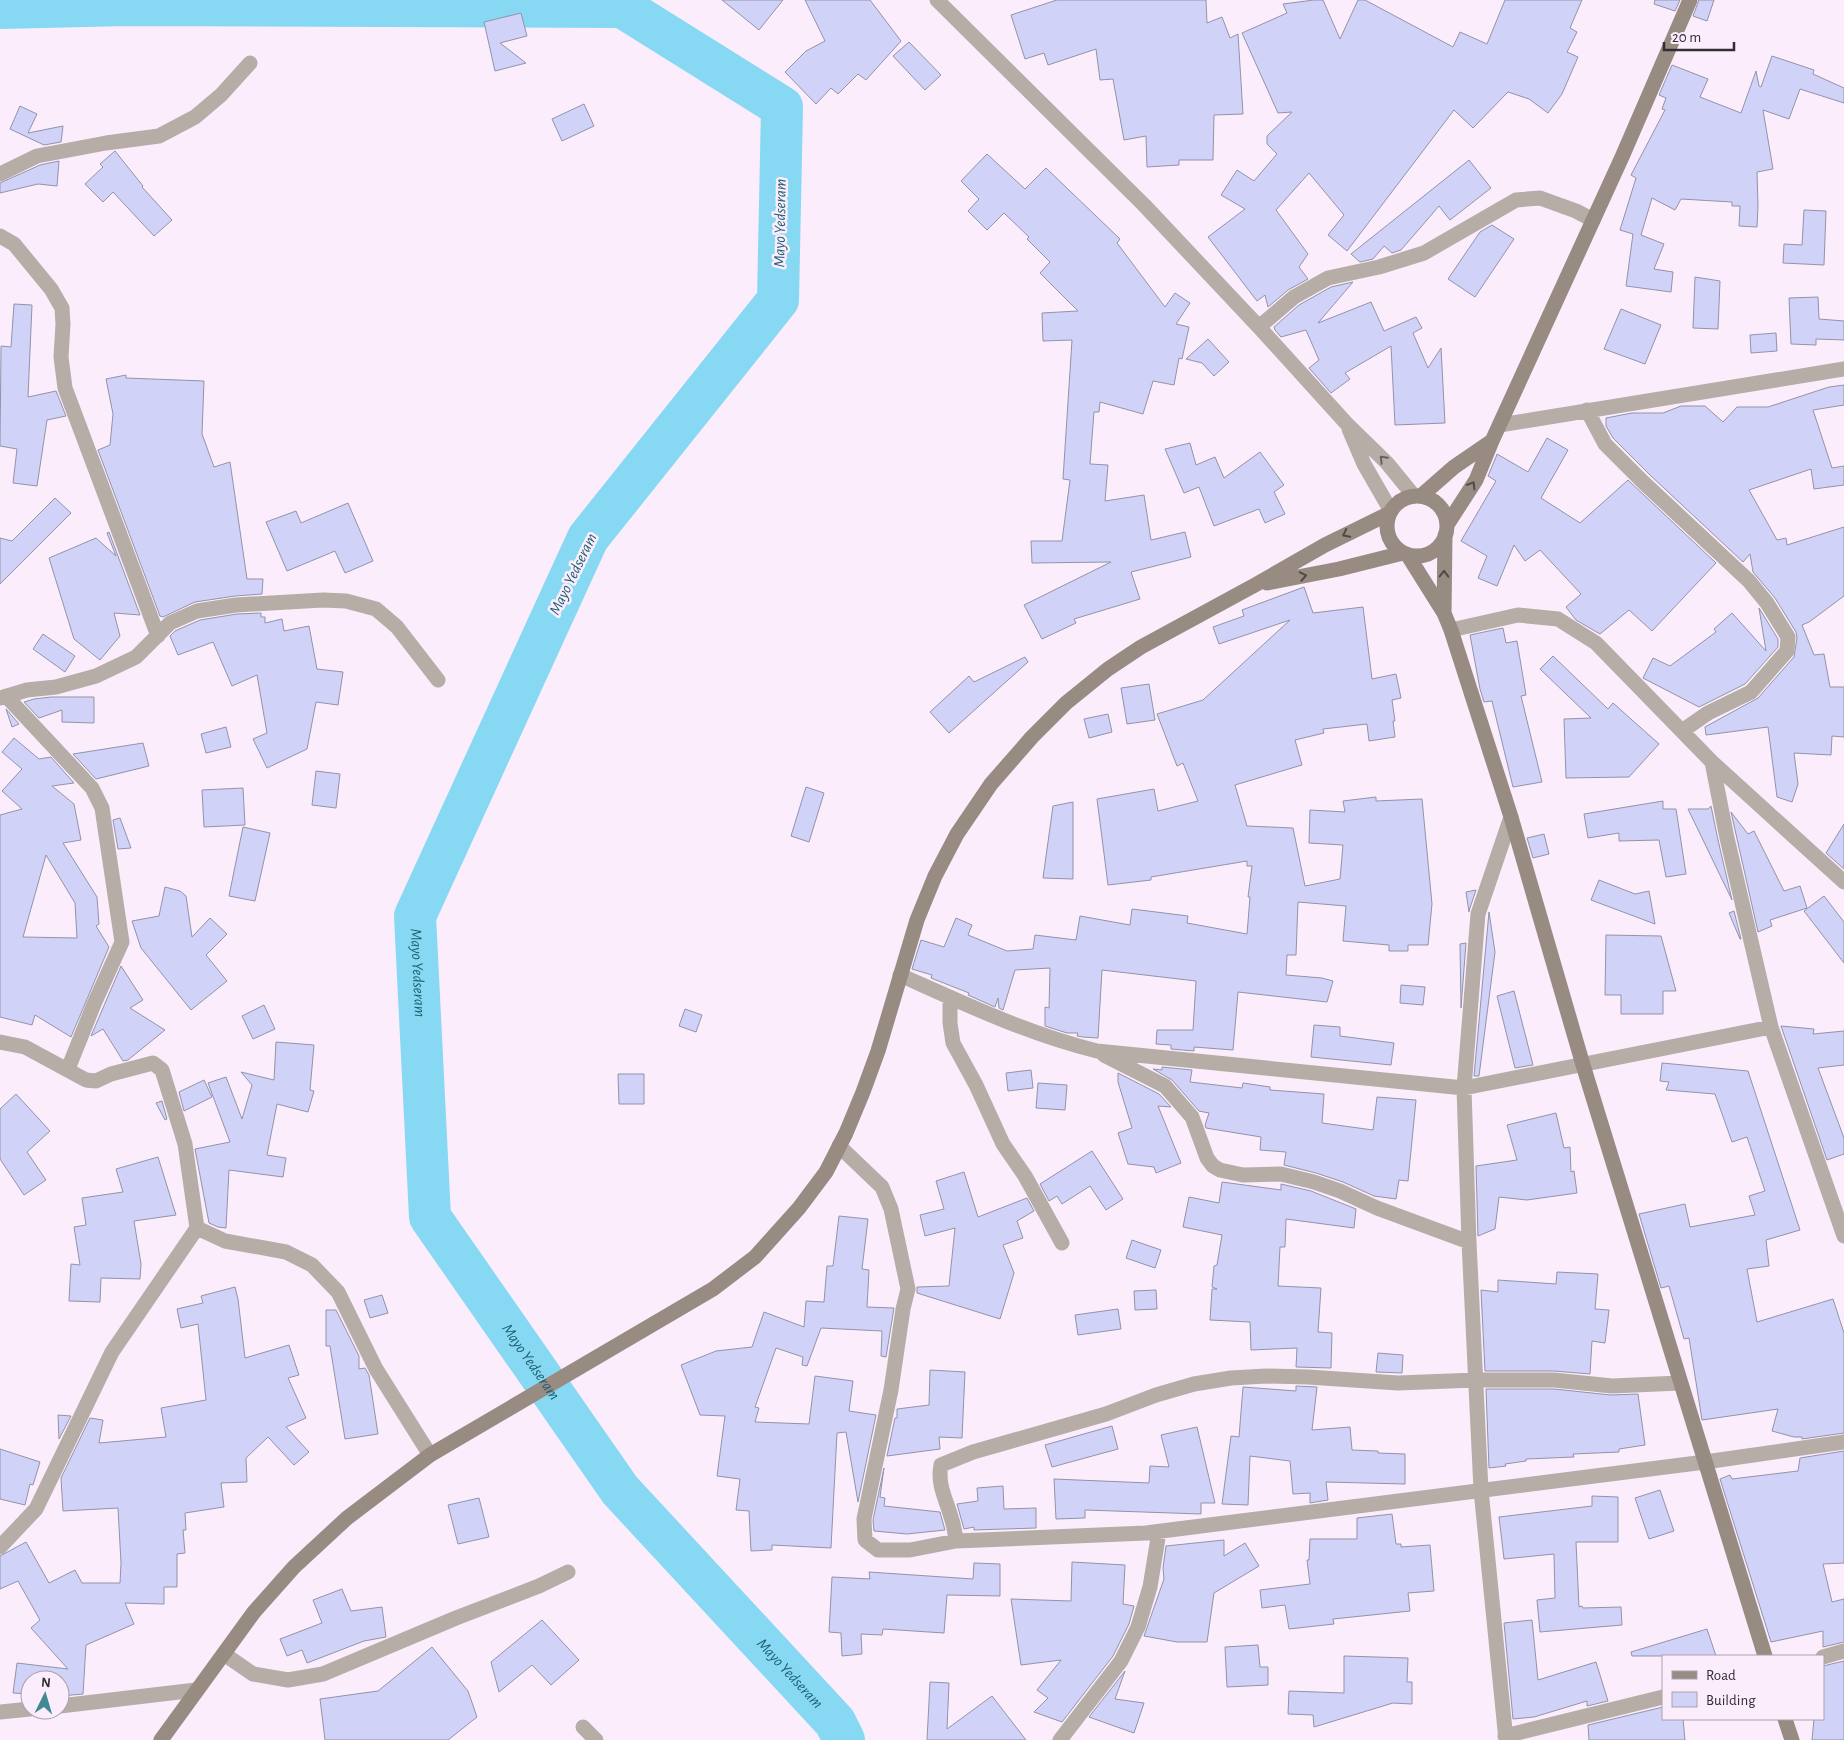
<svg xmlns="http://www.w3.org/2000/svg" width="1844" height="1740" font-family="'Alegreya Sans',sans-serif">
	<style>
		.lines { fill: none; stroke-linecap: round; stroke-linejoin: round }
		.river { stroke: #87d9f3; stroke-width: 42 }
		.building { fill: #d0d2f8; stroke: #9293a9; fill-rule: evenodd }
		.street { stroke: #b6ada6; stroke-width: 15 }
		.secondary { stroke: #988b81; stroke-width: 15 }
		.oneway { stroke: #676061 }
		.oneway2 { stroke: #51484a }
		.labels { text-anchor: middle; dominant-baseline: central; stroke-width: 5; stroke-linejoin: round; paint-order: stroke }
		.water-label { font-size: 16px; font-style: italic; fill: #1f6073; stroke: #fcedfd }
	</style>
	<rect width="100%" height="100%" fill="#fcedfd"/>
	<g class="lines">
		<path class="river" id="s1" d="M0,8L128,5L622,7L782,107L778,300L588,538L415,916L430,1217L620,1490L835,1722L844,1740"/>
	</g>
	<path class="building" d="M722,0H783L759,30Z
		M805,0H870L901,41L866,80L858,74L838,94L831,88L816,104L785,72L806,51L825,41Z
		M1057,0H1206L1207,23L1222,17L1230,38L1238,34L1243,114L1214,115L1213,160H1179V165L1147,167L1146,136L1124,140L1113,79L1100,80L1096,49L1048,65L1044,53L1025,59L1011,15Z
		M1314,0H1323L1340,39L1358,0H1365L1453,47L1460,32L1487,44L1505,0H1582L1570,28L1577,32L1567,52L1578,57L1562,94L1548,113L1529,99L1508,92L1473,128L1454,110L1347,251L1328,235L1344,215L1309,173L1276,210L1308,254L1299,267L1308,279L1288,290L1268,307L1265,295L1257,301L1208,237L1245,209L1221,195L1237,170L1254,181L1277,154L1267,144V136L1292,112L1278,113L1242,33L1287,13L1283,4Z
		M1655,0H1680L1675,11L1654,4Z
		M1699,0H1714L1707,21L1693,16Z
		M521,13L527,36L500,43L526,63L495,71L484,22Z
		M909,42L941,75L925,90L893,56Z
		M1772,56L1814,70L1813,74L1844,88V103L1800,89L1789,119L1763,110L1773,169L1757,172L1758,206L1757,227L1739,226L1740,206H1732V202L1681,199L1675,210L1652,198L1641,235L1664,244L1654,269L1673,272L1671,292L1626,286L1633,234L1620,230L1636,178L1631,175L1665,110L1662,109L1666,98L1659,95L1672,65L1708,79L1700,97L1741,113L1756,71L1759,86L1761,87Z
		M584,104L594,126L562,141L552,119Z
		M20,106L37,114L28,133L63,126L61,142L44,145L10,129Z
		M115,151L143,186L142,187L172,220L154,236L113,192L103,202L85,184L103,167L100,164Z
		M987,154L1025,189L1046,168L1120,239L1117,243L1165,307L1175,293L1190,303L1176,324L1189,327L1182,359L1179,358L1174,385L1153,381L1143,414L1100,402L1099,412H1094L1090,464L1108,465L1105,501L1144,495L1151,540L1185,532L1191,557L1131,572L1140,599L1074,619L1076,623L1042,639L1024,605L1111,562L1032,563L1031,541H1062L1070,480L1063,479L1072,340L1043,341L1042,313L1078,311L1040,273L1050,262L1027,239L1029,237L1004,213L987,230L968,211L979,199L961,181Z
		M1469,160L1491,188L1450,220L1439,206L1401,250L1392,253L1384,246L1373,259L1360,262L1351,254Z
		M59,161L57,186L38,184L0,193V183L40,165Z
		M1804,210L1826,211L1824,265L1783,263L1784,244L1802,245Z
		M1492,225L1514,239L1475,297L1448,279L1480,232Z
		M1695,277L1720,281L1718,329L1693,328Z
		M1353,282L1318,323L1371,302L1384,331L1416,317L1422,328L1413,333L1428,368L1441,348L1445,423L1395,425L1391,346L1345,373L1350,379L1331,393L1309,368L1319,360L1306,330L1281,337L1275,330L1274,327L1299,305L1331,287Z
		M1818,297L1819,319L1844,321V340L1816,339V345L1791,344L1789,298Z
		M14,304L32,305L28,397L56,391L66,416L47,420L37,486L13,483L17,449L0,446L1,346L11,347Z
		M1621,309L1661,325L1645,364L1604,349Z
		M1776,333L1777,351L1751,353L1750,335Z
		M1208,339L1229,362L1214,376L1202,363L1186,359Z
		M126,375V378L204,381L202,434L214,467L230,462L247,579H263L262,594L235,596L195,602L163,617L160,616L98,450L110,445L113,414L106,379Z
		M1844,385V405L1813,410L1832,468L1844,466V485L1814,489L1811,469L1749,490L1777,540L1786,538L1787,545L1844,527V596L1809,622L1802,625L1814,655L1824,654L1830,687H1844V737L1832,736L1831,755L1794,753L1798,784L1792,802L1777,797L1768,727L1706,735L1705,727L1758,698L1794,657L1797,638L1796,632L1775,598L1753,572L1750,554L1743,562L1650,475L1613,438L1606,426V418L1632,413H1663L1681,406H1705L1723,422L1737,407H1768L1829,387Z
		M1547,438L1568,450L1541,498L1580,523L1628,480L1716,563L1652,631L1629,610L1600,634L1576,620L1566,607L1581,594L1540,550L1525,561L1514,545L1497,586L1478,578L1487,556L1461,541L1496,481L1488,476L1496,457L1497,454L1528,472Z
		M1190,443L1196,465L1215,457L1224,478L1260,452L1284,485L1274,492L1285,514L1265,523L1259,509L1214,526L1199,487L1184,493L1165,449Z
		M55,498L71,513L0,584V538L12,541Z
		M348,503L373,561L345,573L335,551L287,571L266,522L296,511L301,523Z
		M109,532L140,615L114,613L120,636L100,660L74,639L49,558L96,538L116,556L107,533Z
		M1304,587L1313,613L1363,607L1372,679L1396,674L1401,698L1392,700L1395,721H1393L1395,737L1369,741L1367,724L1323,729L1324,733L1295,740L1302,765L1235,785L1247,826L1293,828L1305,886L1340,879L1343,845L1309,843L1310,810L1345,812L1343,801L1376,797V801L1422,799L1432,904L1428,945H1408V951H1389V945L1343,941L1346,906L1298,902L1296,955H1287L1286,975L1322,978L1333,981L1327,1002L1238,992L1233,1050L1194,1047V1051L1171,1049V1045L1156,1044L1157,1030H1193L1196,981L1102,970L1098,1038L1083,1037L1077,1036L1078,1033H1067L1045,1026V1007L1049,1008L1050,968L1015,970L1003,1010L999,1008L998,998L995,1007L968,995L969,993L931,978L932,975L912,969L921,940L944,947L956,918L972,925L968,935L1007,951L1033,949L1035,935L1076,940L1080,916L1130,925L1132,909L1188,916L1187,923L1247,934L1250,897H1248L1252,866H1247V861L1151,877V880L1108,885L1097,799L1154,789L1158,811L1198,801L1183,763L1177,766L1157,714L1203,700L1290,620L1219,644L1213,627L1244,616L1242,610Z
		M1759,608L1778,639V647L1745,684L1699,707L1643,678L1653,658L1670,666L1716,632L1714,629L1732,613L1766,651Z
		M261,613V617H265V623L282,619L284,631L309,626L317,669L343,672L338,705L316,702L307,749L267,768L253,739L267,733L257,675L232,686L213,642L178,655L170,636L175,631L200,620L237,614Z
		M1503,628L1506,643L1517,641L1526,695L1521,696L1542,782L1513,787L1492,701L1484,702L1480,689L1470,635Z
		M43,634L75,656L65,672L33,649Z
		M1553,656L1608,709L1613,703L1659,744L1629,777L1566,778L1564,719L1591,718L1540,669Z
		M1025,657L1028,662L949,733L930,712L969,676L974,682Z
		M1149,684L1155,720L1127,724L1121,688Z
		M51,697H94V723L62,722V710L39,718L24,702L34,699Z
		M6,709L19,724L12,727Z
		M1108,714L1112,732L1089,738L1084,719Z
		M226,727L231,747L206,753L201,734Z
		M14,738L39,759L51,757L74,783L52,786L74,804L81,840L63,843L97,897L99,924L96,926L109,947L71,1037L35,1015L32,1025L0,1017V815L22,809L2,791L22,769L2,752ZM46,855L75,903L77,938L23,937Z
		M143,743L149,766L96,779L73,754Z
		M316,771L340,774L336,808L312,805Z
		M806,787L824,793L809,842L791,836Z
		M243,788L245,825L204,827L202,790Z
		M1663,801V809H1676L1686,874L1666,877L1659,840L1619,841V833L1588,838L1584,814Z
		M1073,802V879L1043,878L1053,806Z
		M1711,806L1718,840L1732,900L1688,809H1708Z
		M1731,812L1748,834L1754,831L1784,891L1800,886L1807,908L1770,920L1772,926L1758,932Z
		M120,818L131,848L118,849L113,820Z
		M1844,824V869L1826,853Z
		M243,827L270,833L255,901L229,896Z
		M1544,834L1549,854L1533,858L1527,838Z
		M1599,880L1635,894L1649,891L1655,924L1591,900Z
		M165,887L180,891L186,896L192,937L210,918L227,934L206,955L227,981L191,1010L141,948L132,921L159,916Z
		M1476,890L1469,911V912L1466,892Z
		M1824,896L1844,922V963L1804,911Z
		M1734,911L1741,939H1740L1729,913Z
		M1489,912L1495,952L1479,1076H1474Z
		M1606,935L1661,936L1676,991H1663V1014H1621V995H1605Z
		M1466,943L1461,1008L1460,944Z
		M121,966L143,1000L130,1008L165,1030L128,1060L123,1061L103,1029L91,1036Z
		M1401,985L1425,987L1423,1005L1400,1003Z
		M1514,991L1533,1065L1515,1068L1497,996Z
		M264,1005L275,1029L253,1039L242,1016Z
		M685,1009L702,1015L696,1032L679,1026Z
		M1314,1025L1340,1027V1036L1394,1043L1391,1065L1311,1057Z
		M1781,1026L1814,1029L1813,1034L1844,1031V1065L1818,1068L1844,1138V1154L1827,1160Z
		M276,1042L314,1045L310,1090L314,1091L308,1112L277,1104L267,1155L286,1158L283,1177L229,1170L226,1228L218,1227L209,1223L195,1149L230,1142L208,1083L226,1077L242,1119L252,1085L241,1072L274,1080Z
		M1662,1063L1748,1071L1800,1230L1766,1240L1769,1266L1747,1269L1757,1322L1833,1299L1844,1333V1433L1802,1439V1437H1794L1772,1431L1778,1409L1702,1420L1689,1338L1684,1339L1669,1286L1661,1288L1639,1214L1685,1204L1690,1227L1755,1215L1749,1196L1765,1191L1747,1137L1732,1142L1715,1094L1666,1090L1669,1082L1660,1081Z
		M1162,1067L1192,1070L1190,1082L1242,1088L1243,1083L1270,1087V1090L1324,1094L1322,1123L1373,1130L1377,1097L1416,1100L1408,1181L1399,1180L1396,1199L1374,1196L1343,1182L1316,1173L1284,1165L1286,1152L1260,1150L1261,1137L1206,1128L1205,1125L1209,1113L1199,1111L1172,1080L1153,1069L1162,1070Z
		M1031,1070L1033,1088L1008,1091L1006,1073Z
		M1118,1073L1159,1094L1171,1107L1158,1106L1181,1163L1156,1173L1154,1167L1128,1164L1118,1133L1132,1128L1118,1082Z
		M618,1074H644V1104H619Z
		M204,1080L212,1097L184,1111L179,1092Z
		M1038,1083L1067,1085L1065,1110L1036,1108Z
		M16,1094L50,1131L27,1152L46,1180L24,1195L0,1159V1109Z
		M162,1101L167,1119L165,1120L156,1103Z
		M1556,1113L1564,1148L1570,1147L1571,1172L1574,1171L1577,1193L1527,1200L1499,1197L1495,1229L1478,1236L1476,1166L1517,1160L1507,1125Z
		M1092,1151L1123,1199L1106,1210L1090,1186L1062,1204L1057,1196L1049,1201L1040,1184Z
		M158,1157L176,1215L134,1221L141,1264L140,1279L101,1278L100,1302L69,1301L71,1264L80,1265L74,1227L86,1225L82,1198L123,1192L116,1169Z
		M964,1172L978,1217L1027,1198L1034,1211L1017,1221L1023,1238L1003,1245L1014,1273L1000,1319L917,1293V1287L949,1286L955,1228L925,1236L920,1215L944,1209L936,1181Z
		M1222,1182L1281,1190V1184L1311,1191L1356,1209L1354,1228L1286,1219L1285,1247H1280L1278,1286L1321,1288L1318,1332L1332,1333L1331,1368L1296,1367L1297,1348L1251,1350L1250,1322L1210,1320L1212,1289H1217L1212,1287L1214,1266L1217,1265L1222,1235L1183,1227L1189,1197L1219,1203Z
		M839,1216L868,1219L862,1269L869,1270L867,1307L894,1308L886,1357L881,1356L882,1331L821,1328L807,1366L802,1365L803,1357L776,1348L755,1407L759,1408L755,1422L809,1424L815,1376L853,1381L849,1411L876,1415L858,1502L846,1432L837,1433L831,1548L772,1545V1550L751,1551L749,1511L736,1510L740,1479L717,1476L725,1416L700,1415L681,1365L716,1351L752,1347L764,1312L804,1327L806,1301L824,1302L827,1266H833Z
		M1132,1240L1161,1250L1155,1268L1126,1258Z
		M1557,1272L1598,1274L1595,1309L1609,1310L1605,1343L1592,1341L1590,1374L1554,1371H1485L1481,1290L1498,1292V1280L1556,1284Z
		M235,1287L238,1299L245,1358L289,1345L299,1375L288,1378L306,1418L286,1427L309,1452L294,1465L268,1437L246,1458L247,1482L221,1483L224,1507L185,1513L186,1530H183L185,1553L177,1554V1587H164V1604L125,1603L134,1624L86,1645L83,1694L60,1696V1680H30V1694L13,1693L17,1663L68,1669L31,1628L40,1620L18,1581L0,1589V1556L26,1542L49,1583L75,1570L82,1583H120L121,1563L118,1508L63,1511L61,1478L90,1418L103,1420L99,1443L166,1437L161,1408L206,1400L198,1324L181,1328L177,1309L203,1303L201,1296Z
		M1156,1290L1157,1309L1135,1310L1134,1291Z
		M382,1295L388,1313L370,1318L364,1300Z
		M1118,1309L1121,1329L1078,1335L1075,1315Z
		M326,1310H336L359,1356V1369L365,1368L369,1375L378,1434L345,1439L330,1346H326Z
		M1378,1353L1403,1355L1402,1373L1376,1372Z
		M930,1370L965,1372L962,1438L939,1437L940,1449L887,1456L895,1418H897V1409L929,1405Z
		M1296,1386L1317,1387L1312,1430L1350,1427L1352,1450L1378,1451V1453L1405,1454V1484L1326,1482L1328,1500L1310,1503V1493L1293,1494L1290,1461L1250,1456L1248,1505L1222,1504L1231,1436L1239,1437L1243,1387L1296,1391Z
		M1486,1389H1554L1611,1395L1638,1394L1645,1445L1619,1449V1452L1573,1454L1574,1457L1526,1459V1461L1505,1464L1506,1466L1489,1468Z
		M58,1415L71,1416L59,1439Z
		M1112,1426L1118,1449L1052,1467L1045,1445Z
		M1197,1427L1215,1503H1201V1514L1085,1510V1518L1056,1519L1054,1479L1149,1483L1150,1466L1169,1467L1161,1435Z
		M0,1449L40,1462L33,1485L30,1484L25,1505L0,1499Z
		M1844,1451V1563L1823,1564L1832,1602L1844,1599V1642L1823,1647V1631L1771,1642L1720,1479L1730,1475L1732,1479L1798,1471L1800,1458Z
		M884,1468L880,1497L885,1498L884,1506L940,1512L945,1530L907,1534L874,1531L873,1520Z
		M1003,1486L1004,1509L1036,1508V1528L974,1530V1527L964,1529L957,1504L978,1501L977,1488Z
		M1660,1490L1674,1531L1649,1539L1635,1498Z
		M1592,1496L1618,1497V1542H1576L1579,1607L1582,1606L1583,1608L1621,1607L1622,1625L1540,1632L1537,1600L1555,1598L1554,1554L1504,1559L1499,1517L1592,1506Z
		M479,1498L489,1537L458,1544L448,1505Z
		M1392,1514L1396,1544H1401V1547L1430,1545L1434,1591L1408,1593L1410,1611L1333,1619L1334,1624L1289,1629L1285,1605L1262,1608L1260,1590L1310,1584L1307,1560H1309L1310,1539H1357V1518Z
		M1224,1540V1556L1245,1543L1259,1566L1214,1593L1207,1642H1177L1144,1636L1164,1579L1163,1568L1166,1546Z
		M1072,1562L1125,1565L1123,1604L1134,1606L1129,1624L1113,1656L1062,1722L1034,1712L1048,1698L1037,1690L1061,1660L1021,1665L1011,1599L1071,1601Z
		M974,1563L1000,1564V1596L947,1595L944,1633L883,1629L882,1635L861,1634L862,1654L842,1656L841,1633L829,1632L832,1577L870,1579L869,1572L973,1579Z
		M342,1589L351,1611L382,1607L386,1637L364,1641L307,1663L302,1650L287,1656L280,1639L322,1623L313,1600Z
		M542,1620L579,1660L551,1685L532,1665L499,1692L491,1662Z
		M1532,1620L1538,1680L1596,1662L1608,1701L1587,1706V1701L1534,1717L1513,1719L1504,1623Z
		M1707,1629L1716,1656H1632L1631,1652Z
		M1258,1645L1260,1667H1268V1685L1227,1687L1225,1647Z
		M432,1647L468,1691L477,1717L448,1740H325L320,1699L378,1691Z
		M1344,1656L1408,1658L1407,1682H1412V1704L1393,1703L1314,1727L1313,1715L1288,1714L1289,1691L1344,1693Z
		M1844,1661V1740H1812L1814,1719H1823V1666Z
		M1125,1671L1115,1699L1144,1703L1134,1733L1089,1717Z
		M930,1682L949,1683L947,1729L992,1696L1026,1740H927Z
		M1663,1707V1719H1683L1685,1740H1589L1588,1725Z"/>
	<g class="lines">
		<path class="street" d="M937,0L1144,205L1259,327L1346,423L1387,463L1414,496
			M0,174L37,156L106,143L159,136L195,117L221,95L250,63
			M0,236L14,244L51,289L62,308L63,324L61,357L65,388L158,636
			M1259,327L1294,297L1328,278L1379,267L1424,253L1516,200L1540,198L1576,211L1593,220
			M1587,410L1605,444L1643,482L1749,581L1767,603L1788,637L1787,651L1751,692L1708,713L1682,731
			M1500,425L1844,369
			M1349,429L1364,464L1391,511
			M1451,630L1518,615L1558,619L1596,643L1712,762L1844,882
			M6,696L92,788L102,808L122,942L94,1004L68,1069
			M0,698L27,690L56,687L96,676L136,657L170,623L197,611L236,605L323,600L346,601L376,609L397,627L438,680
			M1712,762L1727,838L1771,1027L1844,1236
			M900,975C965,1004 1028,1034 1097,1051L1464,1088L1771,1027
			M950,997V1023L953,1043L976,1085L1003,1144L1025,1176L1062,1243
			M0,1042L25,1047L86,1080L96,1081L111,1074L153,1063L162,1070L185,1144L197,1228L112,1352L36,1509L0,1547
			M1104,1055L1165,1086L1192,1117L1207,1158L1213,1166L1220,1170L1243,1175L1281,1174L1314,1182L1340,1191L1377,1208L1469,1242
			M839,1146L882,1187L891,1209L908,1289L903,1309L891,1390L864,1519L865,1540L878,1550H910L956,1541L1146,1533L1705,1462L1844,1442
			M197,1228L225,1241L286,1252L312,1265L338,1292L376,1369L430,1455
			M956,1541C955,1533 954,1525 951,1517C946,1499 937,1484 941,1465L973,1452L1106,1414L1156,1395L1194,1384L1231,1378L1266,1376L1308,1377L1398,1383L1476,1380H1554L1612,1386L1680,1383
			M224,1654L253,1674L288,1680L323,1674L456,1618L539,1586L568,1572
			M1823,1657L1844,1651
			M60,1706L196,1690
			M0,1712L30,1709
			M583,1727L596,1740
			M1505,1736L1663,1697
			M1060,1740L1121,1661L1138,1627L1150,1587L1159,1532
			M1506,1740L1481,1490L1469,1242L1464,1088L1478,914L1511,817"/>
		<path class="secondary" d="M1421,496L1454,467L1492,441
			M1387 526a30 30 0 1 1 60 0a30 30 0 1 1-60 0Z
			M1447,525L1476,480L1492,441L1622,157L1690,0
			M1407,554L1444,613L1451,630L1511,817L1583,1065L1765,1656
			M1267,583L1339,569L1403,553
			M1444,613L1445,535
			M1785,1719L1792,1740
			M161,1740L254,1612L294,1567L347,1518L430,1455L713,1289L755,1257L799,1208L826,1172L846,1133L863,1092L878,1051L917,920L935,876L957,834L991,784L1032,737L1066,703L1108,669L1141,647L1255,585L1325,545L1390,513"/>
	</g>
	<defs><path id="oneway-chevron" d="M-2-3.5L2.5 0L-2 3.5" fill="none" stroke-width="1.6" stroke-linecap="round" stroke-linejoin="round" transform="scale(1.25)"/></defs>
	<use class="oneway" href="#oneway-chevron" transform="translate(1383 459) rotate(-135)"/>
	<g class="oneway2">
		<use href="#oneway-chevron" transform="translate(1472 485) rotate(-59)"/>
		<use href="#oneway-chevron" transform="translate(1346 534) rotate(153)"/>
		<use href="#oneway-chevron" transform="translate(1444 574) rotate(-89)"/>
		<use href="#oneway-chevron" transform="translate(1303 576) rotate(-11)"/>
	</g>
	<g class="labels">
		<g class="water-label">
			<text transform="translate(780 223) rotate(-89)">Mayo Yedseram</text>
			<text transform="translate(573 574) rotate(-64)">Mayo Yedseram</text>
			<text stroke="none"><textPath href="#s1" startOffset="1781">Mayo Yedseram</textPath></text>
			<text stroke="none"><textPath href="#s1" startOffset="2202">Mayo Yedseram</textPath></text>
			<text stroke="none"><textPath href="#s1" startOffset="2608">Mayo Yedseram</textPath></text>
		</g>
	</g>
	<rect x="1662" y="1655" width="162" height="65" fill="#fcedfd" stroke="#aca0ac"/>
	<rect x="1672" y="1671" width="25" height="8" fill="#988b81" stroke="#aca0ac"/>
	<text x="1706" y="1680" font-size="15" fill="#332c33">Road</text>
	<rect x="1672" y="1692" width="25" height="15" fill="#d0d2f8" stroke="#aca0ac"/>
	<text x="1706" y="1705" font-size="15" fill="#332c33">Building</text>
	<g transform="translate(45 1695) rotate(5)"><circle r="24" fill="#fcedfd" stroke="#aca0ac"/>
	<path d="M0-4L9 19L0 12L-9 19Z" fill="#428a91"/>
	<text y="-8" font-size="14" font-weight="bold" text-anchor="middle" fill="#332c33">N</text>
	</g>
	<path d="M1664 42v8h70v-8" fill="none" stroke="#332c33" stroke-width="2.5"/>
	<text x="1672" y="42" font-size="15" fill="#332c33" stroke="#fcedfd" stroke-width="4" paint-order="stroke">20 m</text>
</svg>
